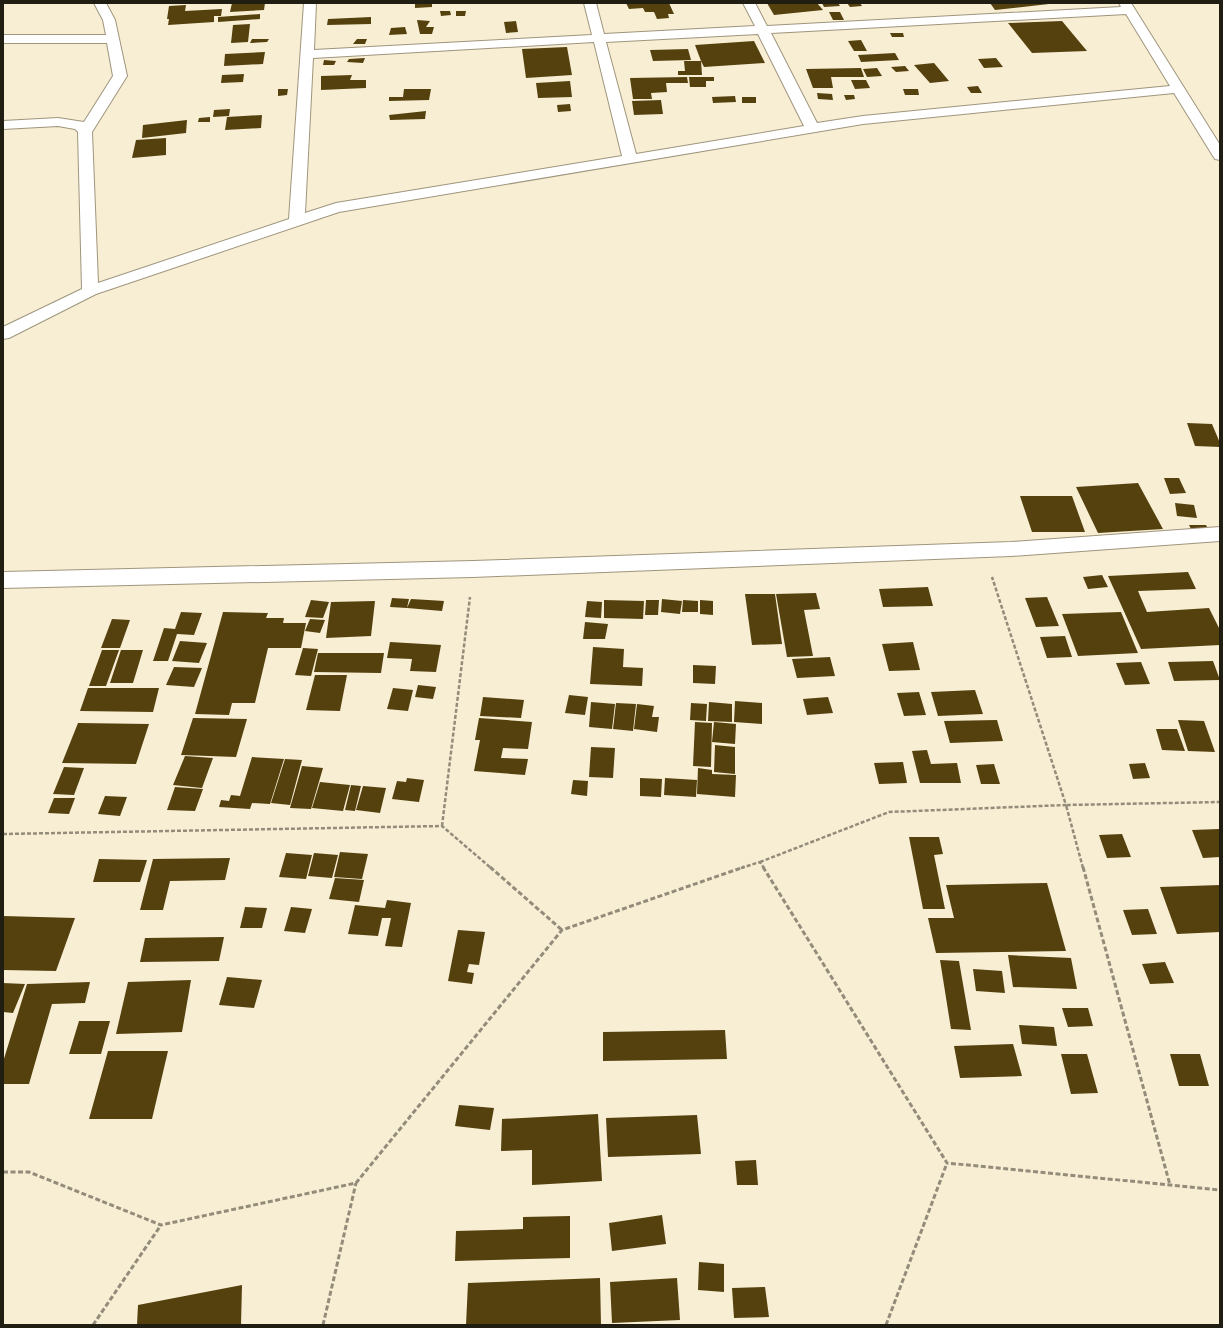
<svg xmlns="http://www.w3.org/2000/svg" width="1223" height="1328" font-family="Signika,sans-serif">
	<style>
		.building { fill: #54410e }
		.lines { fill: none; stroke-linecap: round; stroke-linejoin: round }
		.minor-casing { stroke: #9f957d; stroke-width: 2 }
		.path-far1 { stroke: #938c7a; stroke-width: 2.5; stroke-dasharray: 4 2; stroke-linecap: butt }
		.path { stroke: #938c7a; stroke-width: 3; stroke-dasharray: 5 2.5; stroke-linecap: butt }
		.minor { fill: #fff; fill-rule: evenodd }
	</style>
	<rect width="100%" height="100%" fill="#f8eed4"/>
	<path class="building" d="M232,3H265L264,10L230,12Z
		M415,3H432V7L415,8Z
		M626,3H669L674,14H668L669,18L657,19L654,12H645L643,8L629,9Z
		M767,3H817L823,10L774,15Z
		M822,3H838L840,6L824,7Z
		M847,3H860L862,6L850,7Z
		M990,3H1048L1049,4L995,10Z
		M186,5L185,11L222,9L221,16H214V22L168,25L169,19H167L169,6Z
		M440,11H450L451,15L441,16Z
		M456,11H466L465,16H456Z
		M829,12H840L844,20H833Z
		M260,14V19L218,22V17Z
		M371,17V24L327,25L328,19Z
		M417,20L430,21L426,27H434L432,34H420Z
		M516,21L518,32L506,33L504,22Z
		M1062,21L1087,51L1032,53L1008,23Z
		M250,24L248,42L231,43L233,25Z
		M405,27L407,34L389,35L391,28Z
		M890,33H903L904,37H892Z
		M252,39H269L267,42L250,43Z
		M357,39H367L365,44H353Z
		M861,40L867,51H854L848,41Z
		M754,41L765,63L704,67L701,61L702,75H678V71H685L684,61H701L695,45Z
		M567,47L572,75L526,78L522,49Z
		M688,49L691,60L653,61L650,50Z
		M265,52L263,64L224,66L225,54Z
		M895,53L899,60L861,62L858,55Z
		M365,58L363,63L347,62L349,59Z
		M996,58L1003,67L984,68L978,59Z
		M324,60L336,61L334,65H323Z
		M934,63L949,81L930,83L914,65Z
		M905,66L909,71L896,72L891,67Z
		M861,68L864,77H831L833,88H813L806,69Z
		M877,68L882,76L867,77L863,69Z
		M244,74L243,82L221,83L222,75Z
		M352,75L350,80H366V88L321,90V76Z
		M687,77L688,83H666L667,92L651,93L652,99H633L630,78Z
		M689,77H714V81H706V87H690Z
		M851,80H866L870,88L855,89Z
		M570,81L572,97L538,98L536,83Z
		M978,86L982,93H971L967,87Z
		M278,89H288L287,95L278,96Z
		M404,89H431L429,100L389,101V97H403Z
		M903,89H918L919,95H905Z
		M817,93L832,94L833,100L818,99Z
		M844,95H854L855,99L846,100Z
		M735,96L736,102L713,103L712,97Z
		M742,97H756V103H742Z
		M661,100L663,114L634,115L632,101Z
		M570,104L571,111L558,112L557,105Z
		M230,109L229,116L213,117L214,110Z
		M426,111L425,119L390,120L389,115Z
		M262,115L261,128L225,130L227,117Z
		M210,117V122H198L199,118Z
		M187,120L186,133L142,138L143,125Z
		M166,138V155L132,158L136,140Z
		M1187,423L1212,424L1220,443V447L1195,446Z
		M1164,478H1179L1186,493L1170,494Z
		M1138,483L1163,529L1098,533L1076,487Z
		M1020,496H1072L1085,532H1032Z
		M1175,503L1194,505L1197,518L1177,516Z
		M1189,525H1206L1210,533H1193Z
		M1188,572L1196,589L1138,591L1147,612L1209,608L1220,630V645L1141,649L1108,576Z
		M1102,575L1108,587L1088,589L1083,577Z
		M928,587L933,606L883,607L879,589Z
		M816,593L820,609L804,610L813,656L787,657L776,594Z
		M745,594H775L782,644L752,645Z
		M1047,597L1059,626L1036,627L1025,598Z
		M392,598L409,599L407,608L390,607Z
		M411,599L428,600L444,601L442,611L407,608Z
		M662,599L682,601L680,614L661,612Z
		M311,600L329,602L323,618L305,617Z
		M604,600L644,601L643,619L604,618Z
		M646,600H659L658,615H645Z
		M683,600L698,601V612H682Z
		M700,600L713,601V615L700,614Z
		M375,601L371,636L326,638L331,602Z
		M587,601L602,602L601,618L585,617Z
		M181,612L202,613L194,635L177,634L168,661H153L164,628L175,629Z
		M223,612L268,613L266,618H284L283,623H306L301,648H268L255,703H232L229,715L195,714Z
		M1121,612L1138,653L1078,656L1062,614Z
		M112,619L130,620L120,648H101Z
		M310,619L325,620L320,633L305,631Z
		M585,622L608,624L605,639H583Z
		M1065,636L1072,657L1047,658L1040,637Z
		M180,641L207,643L199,663L172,661Z
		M390,642L441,645L436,672L410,671L412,659L387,658Z
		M913,642L920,670L889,671L882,644Z
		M593,647L624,649L623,667L643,668L642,686L590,684Z
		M303,648L318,649L311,676L295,675Z
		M102,650H119L106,686H89Z
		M121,650H143L133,683H110Z
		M318,653H384L381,673L314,672Z
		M830,657L835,676L797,678L792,659Z
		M1213,661L1220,680L1174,681L1168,662Z
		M1141,662L1150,684L1125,685L1116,663Z
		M693,665L716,666L715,684L693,683Z
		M174,667L202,668L194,687L166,685Z
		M315,675H347L340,711L306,710Z
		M418,685L436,687L433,699L415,697Z
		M88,688H159L153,712L80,711Z
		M393,688L413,690L408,711L387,709Z
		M975,690L983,714L938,716L931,692Z
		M919,692L926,715L904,716L897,693Z
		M569,695L588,697L585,715L565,713Z
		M483,697L524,700L521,718L480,716Z
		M828,697L833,713L807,715L803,699Z
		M735,701L762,703V724L734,722Z
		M591,702L615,704L612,729L589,727Z
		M709,702L732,704V722L708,721Z
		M616,703L636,704L633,731L613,729Z
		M691,703L707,704L706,721L690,720Z
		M637,704L654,706L652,717H659L657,732L634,729Z
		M193,718L247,719L236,757L181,755Z
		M479,718L532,722L528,749L503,748L501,758L528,759L525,775L474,771L480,740H475Z
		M997,720L1003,741L950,743L944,721Z
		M1178,720L1204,721L1215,752L1188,751Z
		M695,722L712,723L711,767L693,766Z
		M714,722L736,724L735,744L712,742Z
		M78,723L149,724L136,764L62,763Z
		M1156,729H1177L1185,751L1162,750Z
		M715,745L735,747V774L714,772Z
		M591,747L615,748L613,778L589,777Z
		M927,750L931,764L957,763L961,783H920L912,751Z
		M185,756L213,758L202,788L173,785Z
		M252,757L284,759L270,804L252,803L250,809L219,807L221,800L229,801L231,795L240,796Z
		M285,759L302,760L290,805L271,803Z
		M903,762L907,783L879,784L874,763Z
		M1145,763L1150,778L1133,779L1129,764Z
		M994,764L1000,784H981L976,765Z
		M302,766L323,768L311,809L290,808Z
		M64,767L84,768L74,795L53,794Z
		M698,768L712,770V774L736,775L735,797L697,794Z
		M407,778L424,780L419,802L392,799L397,781L406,782Z
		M640,778L662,779L661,797L640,796Z
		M665,778L697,780L696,797L664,795Z
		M573,780L588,781L587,796L571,794Z
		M320,782L350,785L343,811L312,808Z
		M351,785L361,786L355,811L345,810Z
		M363,786L386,788L380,813L356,810Z
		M175,787L203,789L195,811L167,810Z
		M105,796L127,797L120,816L98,814Z
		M54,798H75L69,814L48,813Z
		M1219,829L1220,857L1203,858L1192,830Z
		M1122,834L1131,857L1107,858L1099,835Z
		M909,837H939L943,854L934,855L945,909H923Z
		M340,852L368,854L362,879L334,877Z
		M286,853L312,855L306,879L279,877Z
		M314,853L338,855L332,878L308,876Z
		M230,858L225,880L170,881L163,910H140L153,859Z
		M99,859L147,860L140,882H93Z
		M335,878L364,880L359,902L329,899Z
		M1047,883L1066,951L936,953L928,918H954L946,885Z
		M1220,885V932L1177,934L1160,887Z
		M387,900L411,903L402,947L385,946L391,918H382L378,936L348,934L355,905L385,908L383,916Z
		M245,907L267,908L262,928H240Z
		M291,907L312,909L305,933L284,931Z
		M1148,909L1157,934L1132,935L1123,910Z
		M3,916L75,918L56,971L3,970Z
		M458,930L485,932L479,965L469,964L467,972L474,973L472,984L448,981Z
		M224,937L219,961L140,962L145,938Z
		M1008,955L1071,958L1077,989L1013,987Z
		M940,960L959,961L971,1030L951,1029Z
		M1165,962L1174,983L1150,984L1142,964Z
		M973,969L1002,971L1005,993L976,991Z
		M227,977L262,980L254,1008L219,1005Z
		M191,980L182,1032L116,1034L128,982Z
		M90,982L85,1003L52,1004L29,1084H3V1062L27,984Z
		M3,983L25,984L13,1013L3,1012Z
		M1062,1008H1088L1093,1026L1068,1027Z
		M79,1021H110L101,1054H69Z
		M1019,1025L1054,1027L1057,1046L1022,1044Z
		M725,1030L727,1059L603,1061V1032Z
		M1013,1044L1022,1076L960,1078L954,1046Z
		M108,1051H168L152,1119H89Z
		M1061,1054H1087L1098,1093L1071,1094Z
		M1170,1054H1200L1209,1086H1179Z
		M459,1105L494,1108L490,1130L455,1126Z
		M598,1114L602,1181L532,1185V1150L501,1151L502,1119Z
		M697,1115L701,1154L608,1157L606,1118Z
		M756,1160L758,1185H737L735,1161Z
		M662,1215L666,1244L612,1251L609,1223Z
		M570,1216V1258L455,1261L456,1231L523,1229V1217Z
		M699,1262L724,1264V1292L698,1290Z
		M600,1278L601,1325H466L468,1283Z
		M677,1278L680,1320L612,1323L610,1282Z
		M242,1285L241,1325H137L138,1305Z
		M765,1287L769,1317L734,1318L732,1288Z"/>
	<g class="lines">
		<g class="minor-casing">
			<path id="minor" d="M94,3H106L115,20L127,76L92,132L98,283L289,219L304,3H316L314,50L592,35L584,3H596L604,34L755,26L743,3H755L767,26L1121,7L1119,3H1131L1220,145V160L1215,159L1213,156L1174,93L863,124L339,212L96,294L9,338L3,339V327L82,289L78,132L75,129L58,126L3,129V121L58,118L84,122L113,76L107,43H3V35H106L103,20ZM1126,14L1170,86L863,116L817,123L771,33ZM758,34L804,126L636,154L606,42ZM594,42L622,156L336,203L305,213L313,58Z
				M1220,527V541L1011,556L473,577L3,588V572L473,561L1011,542Z"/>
		</g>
		<path class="path-far1" d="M442,826L470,597
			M3,834L442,826L491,868
			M760,862L889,812L1066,805L992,577
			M741,868L760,862L764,868
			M1083,868L1066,805L1220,802"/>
		<path class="path" d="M490,867L562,930
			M763,867L947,1163L1220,1190
			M1083,867L1170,1185
			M3,1172H29L161,1225L356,1183L562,930L744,867
			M93,1325L161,1225
			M323,1325L356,1183
			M886,1325L947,1163"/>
		<use href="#minor" class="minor"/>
	</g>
	<rect width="1223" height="1328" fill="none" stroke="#201d13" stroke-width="8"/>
</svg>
